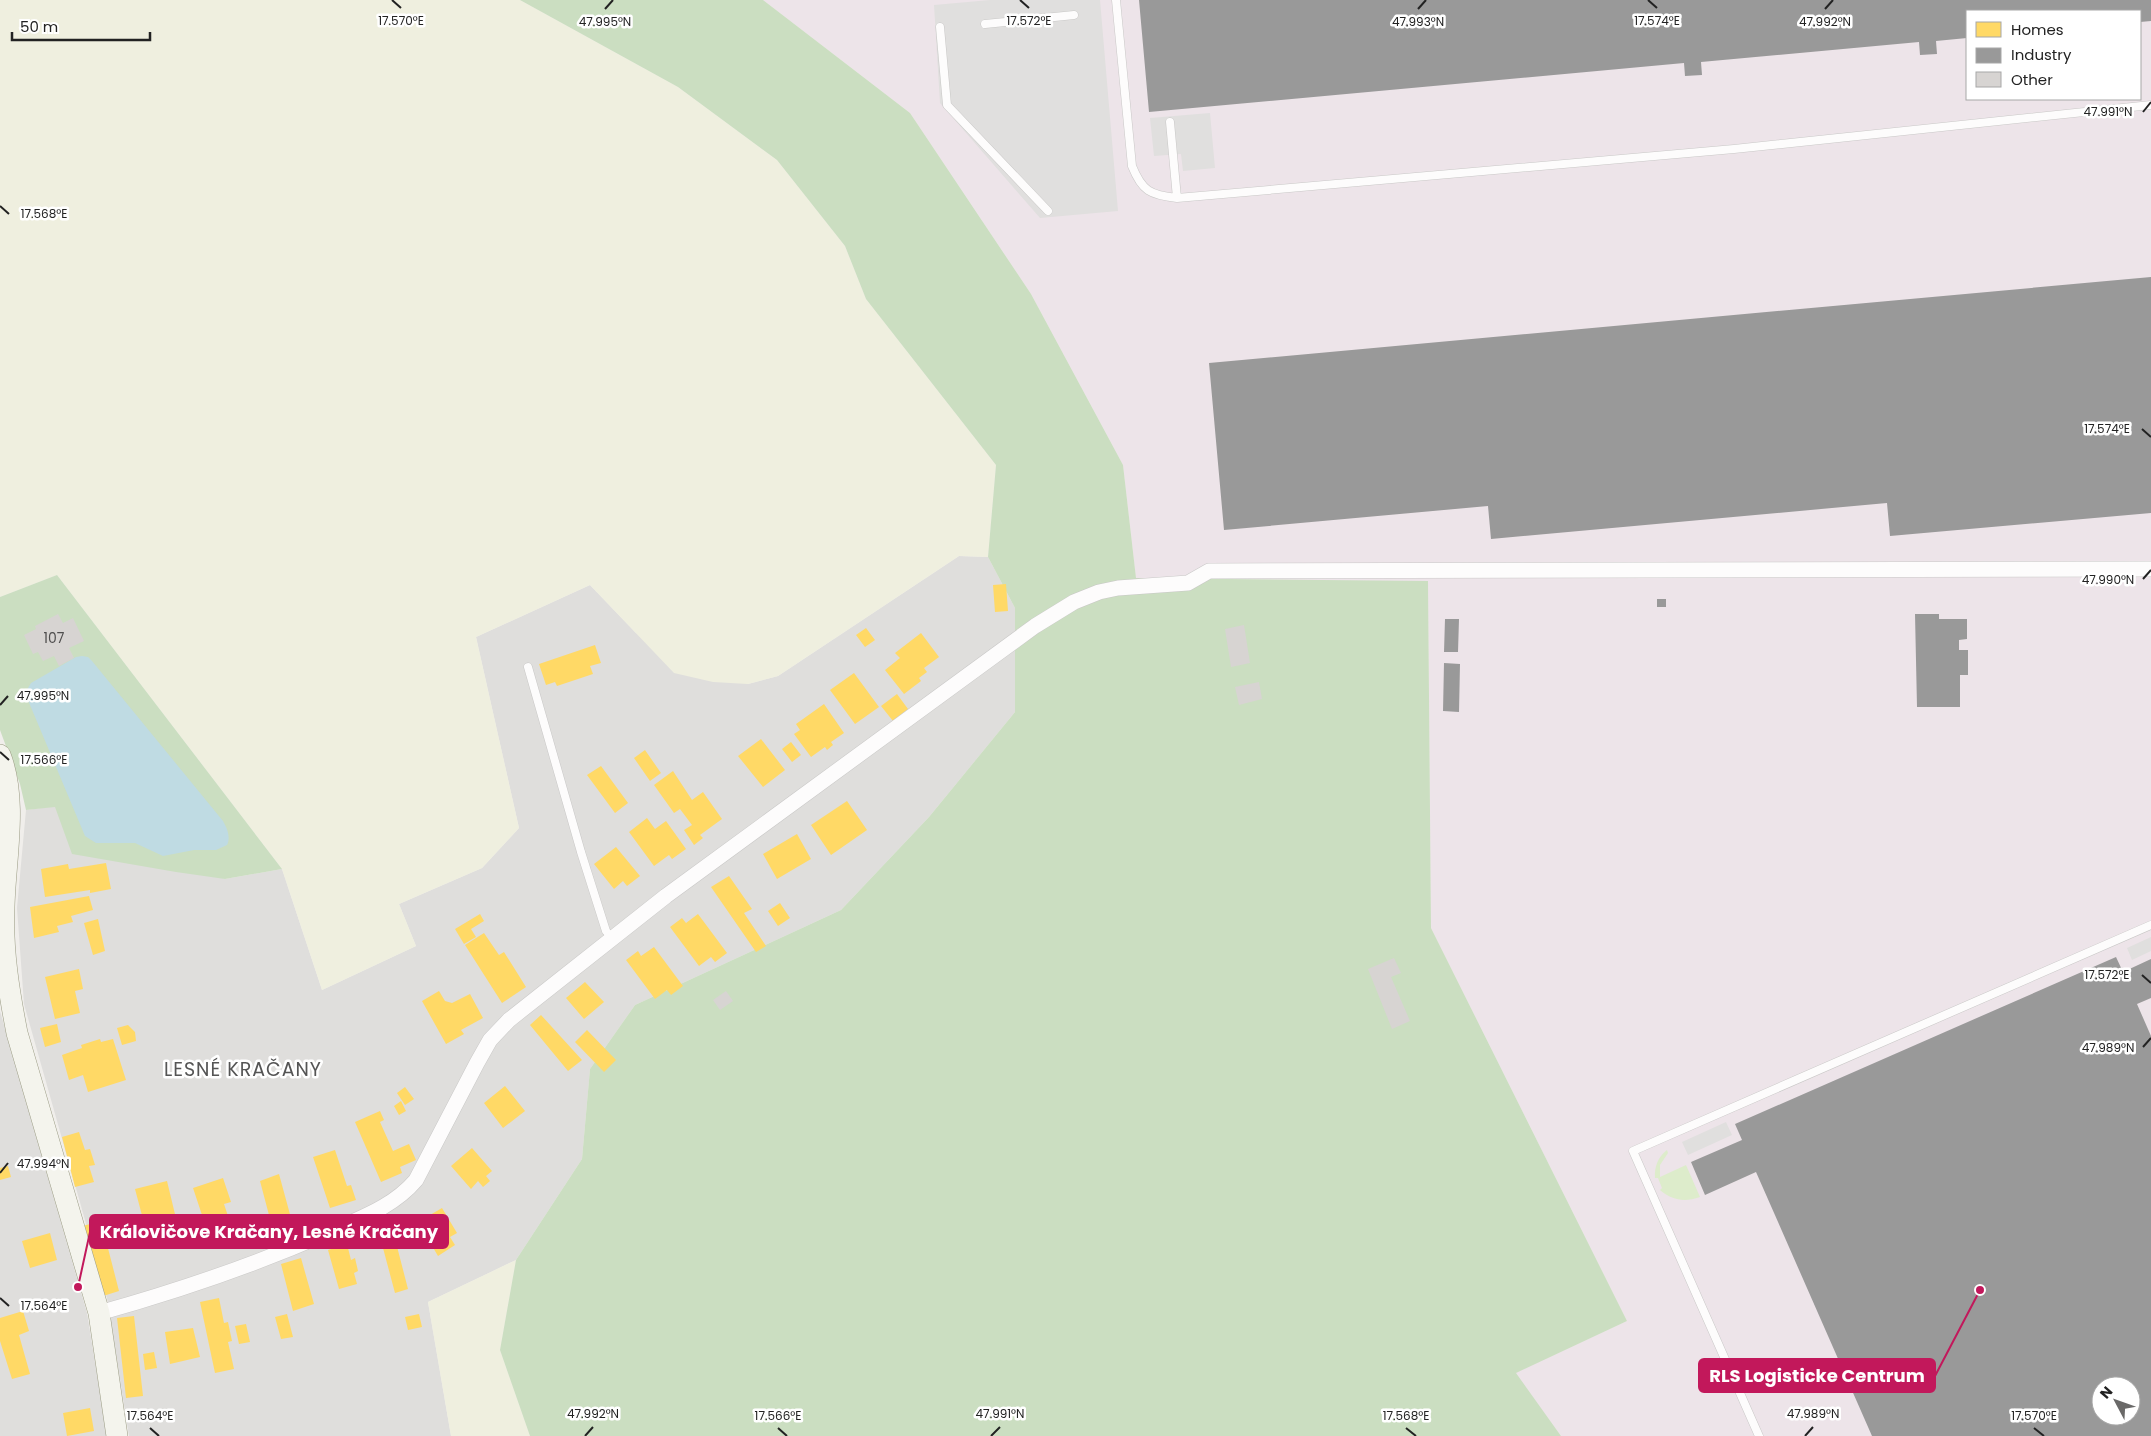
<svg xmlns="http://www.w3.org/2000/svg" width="2151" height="1436" font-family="Poppins,sans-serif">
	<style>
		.residential { fill: #dfdedc }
		.industrial { fill: #ede4e9; fill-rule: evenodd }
		.farmland { fill: #efefdf }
		.grass { fill: #ddeccb }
		.forest { fill: #cbdec1 }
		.parking { fill: #e0dfde }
		.water { fill: #bfdbe3 }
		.homes { fill: #ffd966 }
		.industry { fill: #999; fill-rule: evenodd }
		.building { fill: #d7d4d2 }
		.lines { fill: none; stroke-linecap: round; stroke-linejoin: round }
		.lane-casing { stroke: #c9c8c7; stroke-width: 9 }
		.street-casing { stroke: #c9c8c7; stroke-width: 16 }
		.secondary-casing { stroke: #999a82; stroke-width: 22 }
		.lane { stroke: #fdfcfc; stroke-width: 8 }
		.street { stroke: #fdfcfc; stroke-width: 15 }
		.secondary { stroke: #f4f4ed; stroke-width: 21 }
		.ticks { fill: none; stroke: #222; stroke-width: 2 }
		.labels { text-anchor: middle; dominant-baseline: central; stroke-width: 5; stroke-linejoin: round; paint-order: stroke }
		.number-label { font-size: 14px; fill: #4f4e4e }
		.quarter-label { font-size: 19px; letter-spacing: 1px; fill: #555; stroke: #fff }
		.ticks-label { font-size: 12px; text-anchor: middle; fill: #222; stroke: #fff; stroke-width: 5; stroke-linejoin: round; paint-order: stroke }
		.leader { fill: none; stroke: #c2185b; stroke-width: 2 }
		.callout-dot { fill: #c2185b; stroke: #fff; stroke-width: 2 }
		.callout { fill: #c2185b; stroke: #c2185b; stroke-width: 2 }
		.callout-label { font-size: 18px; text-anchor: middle; font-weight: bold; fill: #fff }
	</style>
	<rect width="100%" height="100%" fill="#f0eeeb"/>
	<path class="residential" d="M959,556L988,557L1015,608V712L929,817L841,910L635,1005L590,1069L582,1159L516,1260L428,1302L451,1436H129L107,1298L24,1004L17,908L26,810L55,806L225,879L282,869L322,990L416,946L399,904L482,868L519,828L476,637L590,585L636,633L748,684L778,676Z
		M0,1011L87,1313L107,1436H0Z"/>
	<path class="industrial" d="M763,0H2151V1436H1561L1515,1373L1627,1321L1431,928L1428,582L1136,578L1123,465L1031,294L910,113ZM1967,11H2140V99H1967ZM2101,1386H2131V1416H2101Z"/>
	<path class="farmland" d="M0,0H520L678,87L777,160L845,246L866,299L996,465L988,557L959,556L778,676L748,684L713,682L674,673L590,585L476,637L519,828L482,868L399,904L416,946L322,990L282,869L57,575L0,597Z
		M516,1260L500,1350L530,1436H451L428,1302Z"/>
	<path class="grass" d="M1667,1150L1668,1153L1660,1165V1177L1686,1165L1700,1197C1685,1202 1673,1201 1660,1190L1662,1188L1658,1178H1655C1654,1167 1658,1157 1667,1150Z"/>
	<path class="forest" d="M520,0H763L910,113L1031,294L1123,465L1136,578L1428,581L1431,928L1627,1321L1516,1373L1561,1436H530L500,1350L516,1260L582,1159L590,1069L635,1005L841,910L929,817L1015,712V608L988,557L996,465L866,299L845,246L777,160L678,87Z
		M57,575L282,869L225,879L176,872L72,854L55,807L26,810L20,784L0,730V597Z"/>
	<path class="parking" d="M990,0H1100L1118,211L1040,218L940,103L934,5Z
		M1210,113L1215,168L1183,171L1181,154L1154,156L1150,118Z
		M2151,937V951L2132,960L2127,948Z
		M1726,1122L1732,1135L1688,1155L1682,1142Z"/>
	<path class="water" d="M82,656L88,657L92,661L223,821C227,828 231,837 227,845L216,850H194L163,856L135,843H96L85,836L25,693L31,683L76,657Z"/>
	<path class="homes" d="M1006,584L1008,611L995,612L993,585Z
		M866,628L875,640L865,647L856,635Z
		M921,633L939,657L924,668L927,672L919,678L921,681L904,694L885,670L900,658L895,653Z
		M595,645L601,663L590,666L593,674L557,686L555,682L546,685L539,664Z
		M854,673L879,707L855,724L830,690Z
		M897,694L908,709L893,721L881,706Z
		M824,704L844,733L831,742L833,745L827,750L825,747L811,757L794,734L800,730L796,724Z
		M761,739L785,770L763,787L738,756Z
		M791,742L801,755L792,762L782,749Z
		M645,750L661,773L650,781L634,758Z
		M601,766L628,803L615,813L587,775Z
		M673,771L692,800L703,792L722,819L700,835L703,838L694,845L684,830L692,825L680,809L674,813L654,785Z
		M847,801L867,830L831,855L811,825Z
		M647,818L655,829L666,821L686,849L672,859L669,855L654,866L629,832Z
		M797,834L811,859L777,879L763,854Z
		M616,847L640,876L627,886L623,881L614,889L594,864Z
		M106,863L111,889L90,893V890L45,897L41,869L68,864L69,869Z
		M729,876L752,909L744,913L766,946L756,952L711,887Z
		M89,896L93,910L71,916L73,922L57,926L59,932L34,938L30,907Z
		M780,903L790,918L778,926L768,911Z
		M480,914L484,921L471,929L476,937L464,944L455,929Z
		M698,914L727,953L715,962L711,957L699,966L670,927L682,918L686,923Z
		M98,919L105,951L93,955L84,923Z
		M484,933L499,955L504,952L526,987L502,1003L465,945Z
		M654,947L683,986L671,995L667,990L655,999L626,960L638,951L641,956Z
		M79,969L83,989L75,991L80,1013L55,1019L45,977Z
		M585,982L604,1002L584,1019L566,998Z
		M439,991L445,1001L452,1003L470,994L483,1018L461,1030L464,1034L446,1044L422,1001Z
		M541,1015L582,1060L568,1071L530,1025Z
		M57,1024L61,1042L45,1047L40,1028Z
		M128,1025L135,1032L136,1041L122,1045L117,1028Z
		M587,1030L616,1060L604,1072L575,1042Z
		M100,1039L101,1042L113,1039L126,1080L88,1092L83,1075L69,1080L62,1055L82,1048L81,1045Z
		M505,1086L525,1111L503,1128L484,1103Z
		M405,1087L414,1099L405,1105L397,1093Z
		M401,1101L406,1111L399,1115L394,1106Z
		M380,1111L384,1120L380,1122L393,1151L409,1144L416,1160L400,1167L402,1173L381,1182L355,1122Z
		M79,1132L85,1150L90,1149L95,1165L89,1166L94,1182L75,1187L62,1137Z
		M472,1148L492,1171L486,1176L490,1181L483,1187L478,1181L471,1189L451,1166Z
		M335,1150L347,1186L351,1185L356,1200L330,1208L313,1157Z
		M8,1166L11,1177L0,1180V1168Z
		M279,1174L294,1229L274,1234L260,1181Z
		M223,1178L231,1202L224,1204L230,1222L207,1230L193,1188Z
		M167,1181L180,1235L164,1239L163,1234L148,1238L135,1189Z
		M442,1208L457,1233L450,1237L455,1245L438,1256L418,1222Z
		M101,1221L119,1291L100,1297L79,1227Z
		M393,1231L408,1289L395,1293L379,1233Z
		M50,1233L57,1260L30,1268L22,1241Z
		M347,1244L351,1260L355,1258L358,1271L354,1273L357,1284L339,1289L328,1250Z
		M301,1258L314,1304L293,1311L281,1264Z
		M219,1298L224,1323L228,1322L232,1341L228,1342L234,1369L215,1373L200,1302Z
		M23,1311L29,1331L19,1335L30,1374L12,1379L0,1341V1318Z
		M287,1314L293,1337L281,1339L275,1317Z
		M419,1314L422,1327L408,1330L405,1317Z
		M134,1316L143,1396L126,1398L117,1318Z
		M246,1324L250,1342L239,1344L235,1326Z
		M193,1328L200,1357L170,1364L165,1332Z
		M154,1352L157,1368L145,1370L143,1354Z
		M90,1408L94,1431L67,1436L63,1413Z"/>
	<path class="industry" d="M1139,0H2151V21L2140,22V11H1967V38L1936,41L1937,54L1920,55L1919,42L1701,62L1702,75L1685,76L1684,63L1149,112Z
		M2151,277V513L1890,536L1887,503L1491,539L1488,506L1224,530L1209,363Z
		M1657,599H1666V607H1657Z
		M1915,614H1939V619H1967V639L1959,640V650H1968V675H1960V707H1917Z
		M1445,619H1459L1458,652H1444Z
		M1444,663L1460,664L1459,712L1443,711Z
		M2116,957L2123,972L2151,959V998L2137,1004L2151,1036V1436H1872L1756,1172L1705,1195L1691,1162L1742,1140L1735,1124ZM2101,1386H2131V1416H2101Z"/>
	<path class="building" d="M58,614L63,623L73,618L84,641L69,648L74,658L59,666L54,656L43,661L38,652L33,654L24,635L36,629L35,626Z
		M1244,625L1250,663L1231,667L1225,629Z
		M1259,682L1262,699L1239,705L1235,687Z
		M1394,958L1401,973L1391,977L1410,1021L1392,1029L1368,969Z
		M726,991L733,1001L720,1010L713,1000Z"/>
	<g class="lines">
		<g class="lane-casing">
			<path id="lane" d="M1116,0L1132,166C1142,191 1150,195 1177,198L1734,149L2151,105
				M985,24L1074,15
				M940,27L947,105L1048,211
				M1170,122L1177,198
				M528,667L581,852L606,931L612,938
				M1759,1436L1633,1151L2151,925"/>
		</g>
		<g class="street-casing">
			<path id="street" d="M99,1313C178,1291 257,1264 332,1231C363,1217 394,1206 416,1180L477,1063L490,1040L509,1020L666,896L1035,626L1074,602L1099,592L1118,588L1188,583L1209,571L2151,569"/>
		</g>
		<g class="secondary-casing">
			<path id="secondary" d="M0,755C18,801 5,859 4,907C2,950 9,992 17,1033L99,1313L117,1436"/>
		</g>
		<use href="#lane" class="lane"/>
		<use href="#street" class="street"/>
		<use href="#secondary" class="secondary"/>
	</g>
	<path class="ticks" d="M392,0L401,8M1020,0L1029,8M1648,0L1657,8M605,9L613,0M1418,9L1426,0M1825,9L1833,0M2143,112L2151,102M0,206L9,214M2142,429L2151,437M2143,579L2151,570M0,705L8,696M0,752L9,760M2142,975L2151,983M2143,1047L2151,1038M0,1173L8,1163M0,1298L9,1306M150,1428L159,1436M778,1428L787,1436M1406,1428L1416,1436M2034,1428L2044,1436M585,1436L593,1427M991,1436L1000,1427M1805,1436L1813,1427"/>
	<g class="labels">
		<g class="number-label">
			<text x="54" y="638">107</text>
		</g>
		<g class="quarter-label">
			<text x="243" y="1069">LESNÉ KRAČANY</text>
		</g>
	</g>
	<g class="ticks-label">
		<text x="401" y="25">17.570°E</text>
		<text x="1029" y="25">17.572°E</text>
		<text x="1657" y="25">17.574°E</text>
		<text x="605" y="26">47.995°N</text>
		<text x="1418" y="26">47.993°N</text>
		<text x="1825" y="26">47.992°N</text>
		<text x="2108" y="116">47.991°N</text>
		<text x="44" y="218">17.568°E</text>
		<text x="2107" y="433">17.574°E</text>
		<text x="2108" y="584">47.990°N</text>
		<text x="43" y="700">47.995°N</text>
		<text x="44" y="764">17.566°E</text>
		<text x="2107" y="979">17.572°E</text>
		<text x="2108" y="1052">47.989°N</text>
		<text x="43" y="1168">47.994°N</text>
		<text x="44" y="1310">17.564°E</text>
		<text x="593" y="1418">47.992°N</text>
		<text x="1000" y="1418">47.991°N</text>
		<text x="1813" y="1418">47.989°N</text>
		<text x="150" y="1420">17.564°E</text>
		<text x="778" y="1420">17.566°E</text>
		<text x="1406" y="1420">17.568°E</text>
		<text x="2034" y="1420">17.570°E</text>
	</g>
	<path class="leader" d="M78 1287L90 1232M1980 1290L1935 1376"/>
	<g class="callout-dot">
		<circle cx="78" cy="1287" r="5"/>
		<circle cx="1980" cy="1290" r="5"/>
	</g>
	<g class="callout">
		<rect x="90" y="1215" width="358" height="33" rx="5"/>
		<rect x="1699" y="1359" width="236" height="33" rx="5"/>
	</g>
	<g class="callout-label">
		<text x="269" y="1238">Královičove Kračany, Lesné Kračany</text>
		<text x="1817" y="1382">RLS Logisticke Centrum</text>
	</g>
	<rect x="1966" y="10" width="175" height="90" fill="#ffffff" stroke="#a7a7a7"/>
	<rect x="1976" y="22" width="25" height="15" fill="#ffd966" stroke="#a7a7a7"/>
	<text x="2011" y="35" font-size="15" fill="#222222">Homes</text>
	<rect x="1976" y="48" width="25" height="15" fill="#999999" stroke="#a7a7a7"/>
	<text x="2011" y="60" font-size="15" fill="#222222">Industry</text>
	<rect x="1976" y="72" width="25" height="15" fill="#d7d4d2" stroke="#a7a7a7"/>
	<text x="2011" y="85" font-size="15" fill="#222222">Other</text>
	<g transform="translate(2116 1401) rotate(311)"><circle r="24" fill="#ffffff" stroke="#a7a7a7"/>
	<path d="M0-4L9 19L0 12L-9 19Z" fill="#6a6968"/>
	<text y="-8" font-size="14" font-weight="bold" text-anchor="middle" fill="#222222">N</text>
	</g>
	<path d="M12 32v8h138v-8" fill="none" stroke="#222222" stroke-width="2.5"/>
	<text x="20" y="32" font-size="15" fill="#222222" stroke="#ffffff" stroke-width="4" paint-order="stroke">50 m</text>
</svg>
